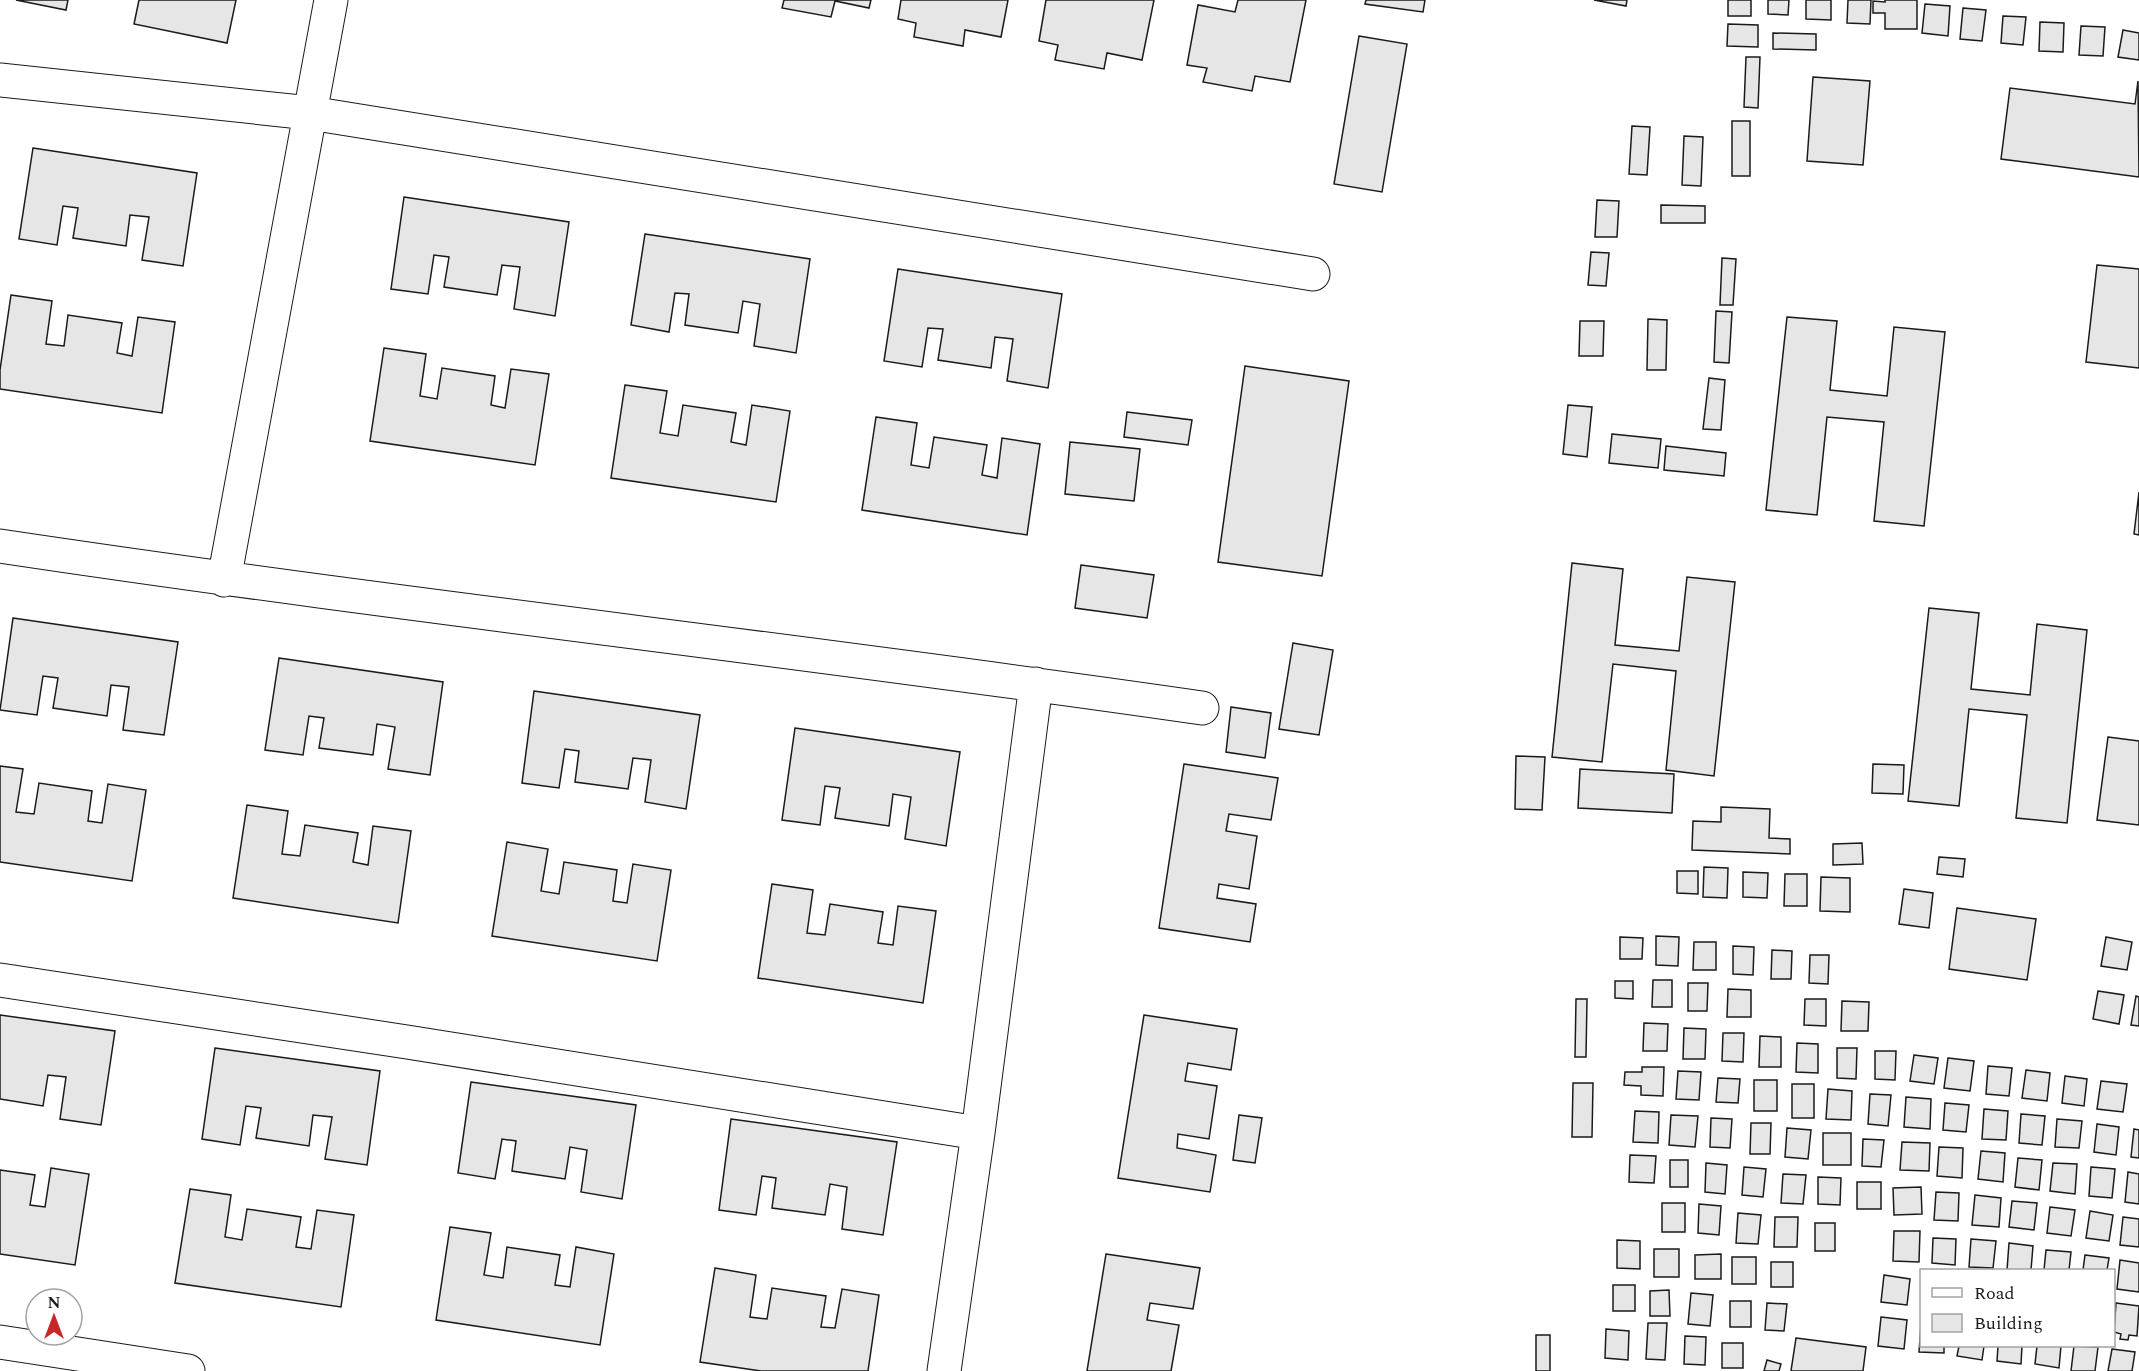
<svg xmlns="http://www.w3.org/2000/svg" width="2139" height="1371" font-family="Spectral,serif">
	<style>
		.building { fill: #e6e6e6; stroke: #1a1a1a; stroke-width: 1.5 }
		.lines { fill: none; stroke-linecap: round; stroke-linejoin: round }
		.minor-casing { stroke: #1a1a1a; stroke-width: 35 }
		.minor { stroke: #fff; stroke-width: 33 }
	</style>
	<rect width="100%" height="100%" fill="#fff"/>
	<path class="building" d="M16,0H68L66,10Z
		M139,0H236L227,43L134,24Z
		M784,0H871L869,8L835,1L831,17L782,8Z
		M901,0H1008L1001,37L965,30L963,46L914,37L916,23L898,19Z
		M1046,0H1154L1142,60L1107,53L1104,69L1055,60L1058,45L1039,41Z
		M1238,0H1306L1290,82L1255,76L1252,91L1203,82L1207,68L1187,65L1198,5L1235,12Z
		M1366,0H1425L1423,12L1365,4Z
		M1594,0H1627L1626,6Z
		M1728,0H1751V16H1728Z
		M1768,0H1789L1788,15L1768,14Z
		M1806,0H1831V20L1806,19Z
		M1848,0H1871L1870,24L1847,23Z
		M1885,0H1917V29H1885V13H1873V1L1885,2Z
		M1925,4L1950,6L1948,36L1922,33Z
		M1963,8L1986,10L1982,41L1960,39Z
		M2003,16L2026,17L2023,45L2001,43Z
		M2040,22L2064,23L2063,52L2039,51Z
		M1728,24L1758,25V47L1727,46Z
		M2081,26L2105,27L2103,56L2079,55Z
		M2123,30L2139,33V60L2118,57Z
		M1773,33L1816,34V50L1773,49Z
		M1359,36L1407,44L1382,192L1334,184Z
		M1746,57H1760L1758,108L1744,107Z
		M1813,77L1870,81L1863,165L1807,161Z
		M2138,81L2139,177L2001,159L2010,88L2135,104Z
		M1732,121H1750V176H1732Z
		M1632,126L1650,127L1647,175L1629,174Z
		M1684,136L1703,137L1701,186L1682,185Z
		M33,148L197,173L183,266L142,260L149,217L130,215L126,246L73,238L78,208L63,206L57,245L19,239Z
		M404,197L569,222L555,316L514,309L520,267L502,265L497,295L444,287L449,257L434,255L428,294L391,289Z
		M1597,200L1619,201L1617,237H1595Z
		M1661,205L1705,206V223H1661Z
		M645,234L810,259L796,353L754,346L760,304L743,301L738,333L685,325L689,294L675,293L669,332L631,325Z
		M1591,252L1609,253L1606,286L1588,285Z
		M1722,258L1736,259L1733,305H1720Z
		M2097,265L2139,269V368L2086,362Z
		M898,269L1062,294L1048,388L1007,381L1013,339L995,337L991,368L938,360L943,329L928,328L922,367L884,361Z
		M11,295L52,301L46,344L64,346L68,315L122,323L117,353L132,356L138,317L175,322L162,413L0,389V370Z
		M1716,311L1732,312L1729,363L1714,362Z
		M1787,317L1837,321L1830,390L1887,396L1894,327L1945,332L1924,526L1874,521L1884,422L1827,417L1817,515L1766,510Z
		M1648,319L1667,320L1666,370H1647Z
		M1580,321H1604L1603,356H1579Z
		M384,348L426,354L420,396L437,399L442,368L495,376L491,405L505,408L511,369L549,374L535,465L370,441Z
		M1245,366L1349,381L1322,576L1218,562Z
		M1709,378L1725,380L1721,430L1703,429Z
		M625,385L667,391L660,433L678,436L683,405L736,413L731,442L746,445L752,405L790,411L776,502L611,478Z
		M1568,405L1592,407L1587,457L1563,454Z
		M1127,412L1192,420L1188,445L1124,437Z
		M876,417L917,423L911,465L929,468L934,437L987,445L982,475L997,478L1002,438L1040,444L1027,535L862,510Z
		M1612,434L1661,439L1658,468L1609,463Z
		M1070,442L1140,449L1134,501L1065,494Z
		M1666,446L1726,453L1724,476L1664,470Z
		M2139,492V535L2134,534Z
		M1572,563L1623,569L1615,645L1679,651L1687,577L1735,582L1714,776L1666,770L1676,671L1613,664L1602,762L1552,757Z
		M1081,565L1154,575L1147,618L1075,608Z
		M1929,608L1979,613L1971,689L2030,695L2037,624L2087,630L2067,823L2016,818L2027,715L1969,709L1959,806L1908,801Z
		M13,618L178,642L164,735L123,730L129,687L111,685L107,716L53,708L58,678L43,676L37,715L0,710Z
		M1293,643L1333,650L1319,735L1279,729Z
		M279,658L443,682L430,775L388,769L395,727L377,724L373,755L319,748L324,718L309,716L303,755L265,750Z
		M534,691L700,715L686,809L645,802L651,760L633,758L628,789L575,782L579,751L565,749L559,788L522,783Z
		M1231,707L1271,713L1265,758L1226,752Z
		M795,728L960,752L946,846L905,839L911,797L893,794L889,826L835,818L840,788L825,786L820,825L782,820Z
		M2108,737L2139,741V825L2097,820Z
		M1516,756L1545,757L1542,810L1515,809Z
		M1184,764L1278,778L1271,820L1229,814L1226,831L1257,836L1249,889L1219,884L1217,898L1256,904L1250,942L1159,928Z
		M1873,764L1904,765L1903,794L1872,793Z
		M0,766L23,769L16,812L34,814L39,783L92,791L88,821L102,823L108,784L146,790L132,881L0,862Z
		M1580,769L1674,774L1672,813L1578,808Z
		M247,805L288,811L282,854L300,856L305,825L358,833L353,862L368,865L373,826L411,831L398,923L233,898Z
		M1721,807L1770,809L1769,838L1790,839V854L1692,850L1693,821L1721,822Z
		M507,842L548,849L541,891L559,894L564,862L617,870L613,901L627,903L633,864L671,870L657,961L492,936Z
		M1862,843L1863,864L1833,865V844Z
		M1939,857L1965,859L1963,877L1937,874Z
		M1704,867L1728,868L1727,898L1703,897Z
		M1677,871H1698V894L1677,893Z
		M1743,872L1768,873L1767,898L1743,897Z
		M1785,874H1807V906H1784Z
		M1821,877L1850,878V912L1820,911Z
		M772,884L813,890L807,933L825,935L830,904L883,912L878,943L893,945L898,906L936,911L923,1003L758,978Z
		M1904,889L1933,893L1929,928L1899,924Z
		M1957,908L2036,919L2027,980L1949,969Z
		M1656,936L1679,937L1678,966L1656,965Z
		M1620,937L1643,938L1642,959H1620Z
		M2106,937L2132,942L2127,970L2101,966Z
		M1694,942H1716V970H1693Z
		M1733,946L1754,947L1753,975L1733,974Z
		M1772,950L1792,951L1791,979H1771Z
		M1810,955H1829L1828,984L1809,983Z
		M1653,980H1672V1007H1652Z
		M1615,981H1633V999L1615,998Z
		M1688,983H1708L1707,1011H1688Z
		M1728,989L1751,990V1017H1727Z
		M2098,991L2124,995L2119,1024L2093,1019Z
		M2136,996L2139,997V1026L2131,1025Z
		M1576,999H1587L1586,1057H1575Z
		M1805,999H1826V1026L1804,1025Z
		M1842,1001L1869,1002L1868,1031H1841Z
		M0,1015L115,1031L101,1125L60,1119L66,1077L48,1075L43,1106L0,1099Z
		M1144,1015L1237,1029L1231,1070L1188,1063L1185,1081L1217,1086L1209,1139L1178,1134L1177,1148L1216,1155L1210,1192L1118,1178Z
		M1644,1023L1668,1024L1667,1051H1643Z
		M1684,1028L1706,1029L1705,1059H1683Z
		M1723,1033H1744L1743,1062L1722,1061Z
		M1760,1036L1781,1037V1067H1759Z
		M1797,1043L1818,1044V1073L1796,1072Z
		M215,1048L380,1071L367,1165L325,1159L332,1117L313,1115L309,1146L256,1138L261,1108L246,1106L240,1145L202,1139Z
		M1837,1048H1857L1856,1079L1837,1078Z
		M1875,1051H1896L1895,1080L1875,1079Z
		M1914,1055L1938,1058L1934,1084L1910,1081Z
		M1948,1058L1974,1061L1970,1091L1944,1088Z
		M1988,1066L2012,1068L2009,1096L1986,1094Z
		M1642,1067H1664L1663,1096L1641,1095V1086L1624,1085L1625,1072H1642Z
		M2026,1070L2050,1073L2047,1101L2022,1098Z
		M1678,1071L1701,1072L1699,1100L1676,1099Z
		M2065,1076L2087,1079L2084,1106L2062,1103Z
		M1718,1078L1740,1079L1738,1103L1716,1102Z
		M1754,1080H1777V1111H1754Z
		M2101,1081L2127,1084L2123,1112L2097,1109Z
		M471,1082L636,1105L622,1199L581,1192L587,1150L570,1147L565,1179L512,1171L516,1141L502,1139L495,1179L458,1173Z
		M1573,1083H1593L1592,1137H1572Z
		M1792,1084H1814V1118H1792Z
		M1828,1089L1852,1091L1851,1120L1826,1119Z
		M1870,1094L1891,1095L1888,1126L1868,1124Z
		M1906,1097L1931,1099L1930,1129L1904,1127Z
		M1945,1103L1969,1105L1966,1132L1943,1130Z
		M1984,1109L2008,1111L2006,1140L1982,1139Z
		M1635,1111L1659,1112L1658,1143L1633,1142Z
		M2021,1114L2045,1116L2042,1145L2019,1143Z
		M1239,1115L1262,1118L1255,1163L1233,1160Z
		M1671,1115L1698,1116L1695,1147L1669,1145Z
		M1711,1118L1732,1119L1730,1148L1710,1147Z
		M731,1119L897,1142L883,1235L842,1229L847,1187L830,1184L825,1215L772,1208L776,1178L762,1176L756,1215L719,1210Z
		M2057,1119L2082,1121L2079,1148L2055,1147Z
		M1751,1123H1771L1770,1154H1750Z
		M2097,1124L2119,1127L2116,1155L2094,1152Z
		M1787,1128L1811,1130L1808,1159L1785,1157Z
		M2134,1129L2139,1130V1158L2131,1157Z
		M1823,1133H1851V1165H1823Z
		M1863,1139L1884,1140L1881,1167L1862,1166Z
		M1902,1142L1930,1143L1929,1171L1900,1170Z
		M1939,1147L1963,1148L1962,1178L1937,1176Z
		M1981,1151L2005,1153L2003,1182L1978,1179Z
		M1630,1155L1656,1156L1654,1183L1629,1182Z
		M2018,1158L2042,1160L2039,1190L2015,1187Z
		M1670,1160H1688V1187H1670Z
		M1706,1163L1727,1165L1725,1194L1705,1192Z
		M2053,1163L2077,1164L2075,1194L2050,1191Z
		M1744,1167L1766,1169L1763,1197L1742,1195Z
		M2091,1167L2115,1169L2112,1198L2089,1196Z
		M51,1168L89,1174L75,1265L0,1254V1170L35,1175L30,1205L45,1207Z
		M2128,1172L2139,1174V1204L2125,1202Z
		M1783,1174L1806,1175L1803,1204L1781,1203Z
		M1818,1177L1841,1178L1840,1205L1818,1204Z
		M1857,1182H1881V1209H1857Z
		M1921,1187L1922,1214L1894,1215L1893,1188Z
		M190,1189L231,1195L225,1237L242,1240L247,1209L301,1217L296,1247L311,1249L317,1210L354,1215L341,1307L175,1283Z
		M1936,1192L1959,1193L1958,1221L1934,1220Z
		M1975,1195L2001,1198L1999,1227L1972,1225Z
		M2012,1201L2037,1203L2034,1230L2009,1227Z
		M1662,1203H1685V1232H1662Z
		M1699,1204L1721,1206L1719,1235L1698,1233Z
		M2050,1207L2075,1210L2071,1236L2047,1233Z
		M2090,1211L2113,1215L2109,1241L2086,1238Z
		M1738,1213L1761,1215L1758,1244L1736,1243Z
		M1775,1217H1798L1797,1247H1774Z
		M2123,1217L2139,1219V1247L2120,1245Z
		M1815,1223H1835V1251H1815Z
		M450,1227L491,1233L484,1275L503,1278L507,1247L560,1255L555,1285L570,1287L576,1247L614,1254L600,1345L436,1320Z
		M1894,1231H1920L1919,1262L1893,1261Z
		M1933,1238L1956,1239L1955,1265L1932,1263Z
		M1971,1239L1996,1241L1993,1268L1969,1267Z
		M1617,1240L1640,1241V1269L1617,1268Z
		M2009,1243L2033,1246L2031,1270H2007Z
		M1654,1249H1679V1277H1654Z
		M2046,1250L2071,1252L2069,1270H2044Z
		M1106,1254L1200,1268L1193,1309L1150,1303L1147,1320L1179,1325L1171,1371H1087Z
		M1721,1254V1279H1695V1255Z
		M2085,1255L2109,1258L2107,1270H2083Z
		M1732,1257H1756V1284H1732Z
		M2120,1260L2139,1263V1292L2117,1289Z
		M1771,1262H1793V1287H1771Z
		M715,1268L756,1275L750,1317L767,1319L772,1288L826,1296L821,1327L835,1328L842,1289L879,1295L868,1371H761L700,1362Z
		M1884,1275L1910,1279L1907,1305L1881,1302Z
		M1613,1285H1635V1311H1613Z
		M1669,1290L1670,1316H1650V1291Z
		M1691,1293L1713,1295L1710,1326L1688,1324Z
		M1730,1301H1751V1327H1730Z
		M1767,1303L1787,1304L1784,1331L1765,1330Z
		M2116,1303L2139,1306L2137,1336L2129,1335L2128,1340L2120,1339L2121,1334L2114,1332Z
		M1881,1317L1907,1320L1904,1349L1878,1346Z
		M1648,1323H1667L1665,1360L1646,1359Z
		M1921,1324L1922,1346H1944V1353L1919,1352Z
		M1606,1329L1629,1331L1628,1360L1605,1358Z
		M1536,1335H1550V1371H1536Z
		M1685,1336L1706,1337L1705,1365L1684,1364Z
		M1796,1338L1866,1347L1863,1371H1791Z
		M1722,1343H1743V1368H1722Z
		M1959,1346H1984L1982,1360L1957,1356Z
		M1998,1346H2022L2021,1364L1997,1361Z
		M2037,1346H2061L2059,1368L2035,1364Z
		M2074,1346L2098,1347L2095,1371H2071Z
		M2112,1349L2135,1352L2132,1371H2108Z
		M1767,1360L1781,1364L1779,1371H1764Z"/>
	<g class="lines">
		<g class="minor-casing">
			<path id="minor" d="M0,80L310,113L1313,274
				M0,546C400,606 802,650 1202,708
				M224,580L331,0
				M0,980L407,1042L978,1133
				M0,1342L188,1371
				M944,1371L978,1133L1036,684"/>
		</g>
		<use href="#minor" class="minor"/>
	</g>
	<rect x="1920" y="1269" width="195" height="78" fill="#ffffff" stroke="#a3a3a3" stroke-width="1.5"/>
	<rect x="1932" y="1288" width="30" height="9" fill="#ffffff" stroke="#a3a3a3" stroke-width="1.5"/>
	<text x="1974" y="1299" font-size="18" fill="#1a1a1a">Road</text>
	<rect x="1932" y="1314" width="30" height="18" fill="#e6e6e6" stroke="#a3a3a3" stroke-width="1.5"/>
	<text x="1974" y="1329" font-size="18" fill="#1a1a1a">Building</text>
	<g transform="translate(54 1317)"><circle r="28" fill="#ffffff" stroke="#a3a3a3" stroke-width="1.5"/>
	<path d="M0-4.5L10 22L0 15L-10 22Z" fill="#c62828"/>
	<text y="-9" font-size="16" font-weight="bold" text-anchor="middle" fill="#1a1a1a">N</text>
	</g>
</svg>
